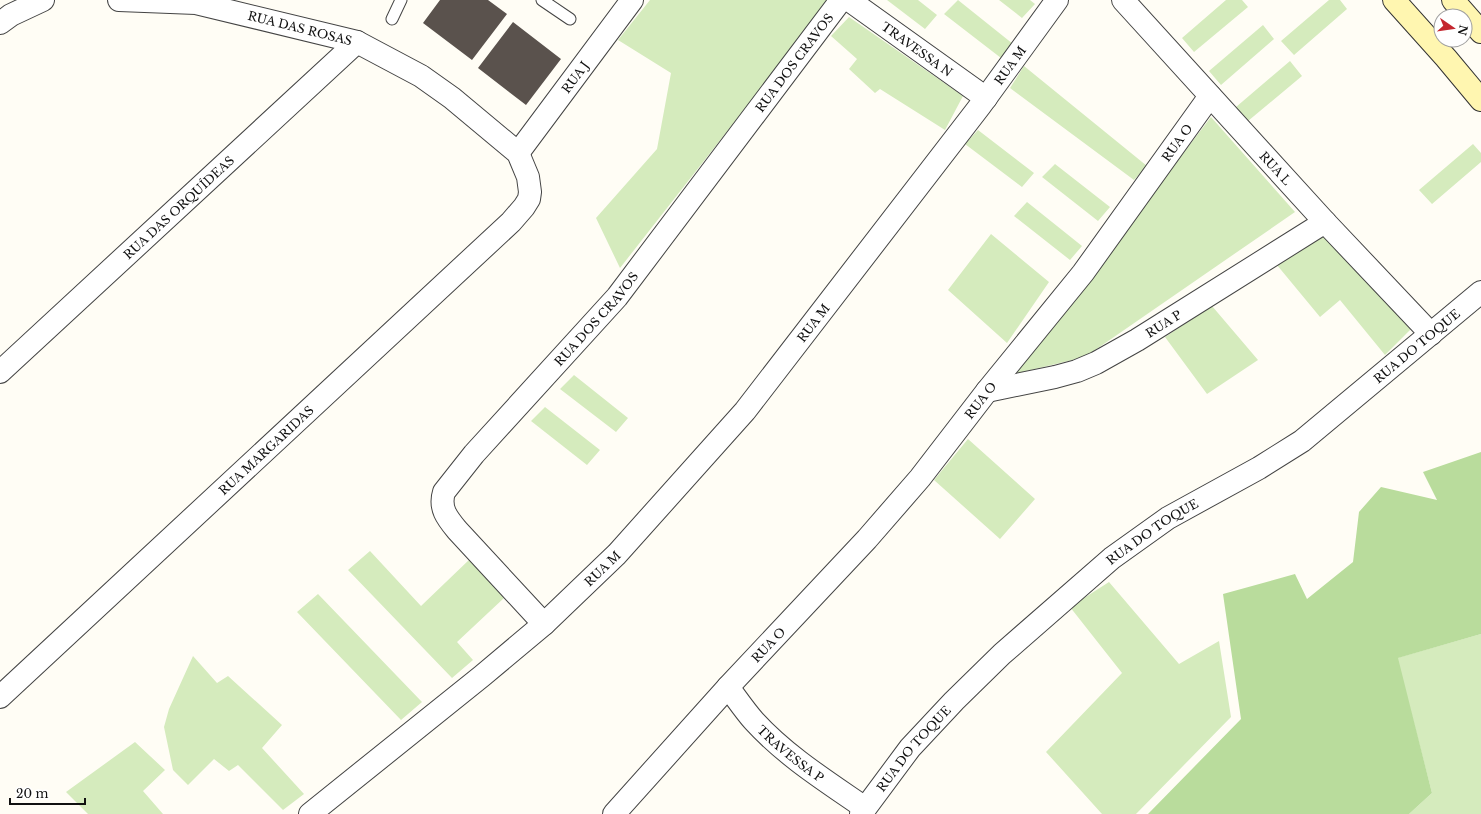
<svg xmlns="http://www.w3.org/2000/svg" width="1481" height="814" font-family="'Libre Baskerville',serif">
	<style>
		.green { fill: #d5ebbd }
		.forest { fill: #b9dc9c }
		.building { fill: #5a524d }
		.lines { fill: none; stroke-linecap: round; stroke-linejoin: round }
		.service-casing { stroke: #444; stroke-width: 13 }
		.minor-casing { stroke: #444; stroke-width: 24 }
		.secondary-casing { stroke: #333; stroke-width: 24 }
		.service { stroke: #fff; stroke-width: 11 }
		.minor { stroke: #fff; stroke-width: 22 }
		.secondary { stroke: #fff6b0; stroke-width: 22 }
		.labels { text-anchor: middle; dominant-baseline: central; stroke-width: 4; stroke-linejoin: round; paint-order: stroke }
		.street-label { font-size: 12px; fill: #111; stroke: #fff }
	</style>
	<rect width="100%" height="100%" fill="#fffdf5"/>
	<path class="green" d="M650,0H830L620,268L596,218L657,149L671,73L618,40Z
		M887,0H918L937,15L925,29Z
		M958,0L1013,44L1001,58L944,14Z
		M999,0H1030L1035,4L1022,18Z
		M1226,0H1242L1248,7L1194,52L1182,38Z
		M1329,0H1340L1347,9L1294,55L1281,41Z
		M849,17L963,96L945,130L880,89L875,93L849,69L857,59L831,36Z
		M1263,25L1274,39L1221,85L1209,71Z
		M1290,61L1302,76L1248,121L1236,107Z
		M1024,66L1147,166L1134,180L1010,88Z
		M1211,117L1295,212L1085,357L1014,374Z
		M978,130L1034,173L1022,187L965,144Z
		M1473,144L1481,153V162L1432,204L1419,190Z
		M1055,164L1110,207L1098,221L1042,177Z
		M1027,202L1082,246L1070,260L1014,216Z
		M1322,232L1411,329L1385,355L1340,300L1320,317L1272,259Z
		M991,234L1049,282L1007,343L948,290Z
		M1212,306L1258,360L1207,394L1165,337Z
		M574,375L628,418L616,432L560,389Z
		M545,407L600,450L587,465L531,421Z
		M968,439L1035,499L1000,539L934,480Z
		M370,551L421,606L471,558L504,598L457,642L473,660L452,678L348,570Z
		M1109,582L1179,664L1219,641L1231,717L1136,814H1102L1046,752L1122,673L1070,607Z
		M318,594L422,702L401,720L297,612Z
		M1481,634V814H1409L1432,793L1397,658Z
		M193,656L217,683L228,676L282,725L262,748L304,794L283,810L238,765L229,771L214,759L188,785L173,770L164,727L169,709Z
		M135,742L165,770L143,791L163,814H88L66,792Z"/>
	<path class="forest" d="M1481,452V634L1398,658L1432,793L1409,814H1148L1241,719L1223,594L1295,574L1307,599L1353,562L1359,512L1381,487L1437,500L1423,472Z"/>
	<path class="building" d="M440,0H488L507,14L472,60L423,23Z
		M513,22L561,59L526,105L478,68Z"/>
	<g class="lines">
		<g class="service-casing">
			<path id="service" d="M542,0L570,19
				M392,19L401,0"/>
		</g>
		<g class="minor-casing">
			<g id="minor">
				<path id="s1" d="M849,0L986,98"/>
				<path id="s2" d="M1123,0L1325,222L1431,334"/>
				<path d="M0,23L11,15L43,0"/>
				<path id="s3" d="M518,153L632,0"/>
				<path id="s4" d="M0,372L357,42"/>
				<path id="s5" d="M987,391L1055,377L1077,371L1096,363L1137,340L1325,222"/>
				<path id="s6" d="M544,624L457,530C447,518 439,508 444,492L474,454L617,297L841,0"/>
				<path id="s7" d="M728,687C737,699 745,711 754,721C786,756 826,781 865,808"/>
				<path id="s8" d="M0,697L511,222L524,207L529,199L530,192L528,177L518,153L452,98L421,76L357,42L196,3L119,0"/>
				<path id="s9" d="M310,814L482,676L544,624L617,554L745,411L980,106L1057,0"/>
				<path id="s10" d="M614,814L728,687L867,539L920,478L987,391L1083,273L1210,96"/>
				<path id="s11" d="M861,814L910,748L954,701L1002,654L1112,558L1168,518L1259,468L1302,441L1481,292"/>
			</g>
		</g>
		<g class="secondary-casing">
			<path id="secondary" d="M1394,0L1446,58L1481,100
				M1453,0L1481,32"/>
		</g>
		<use href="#service" class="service"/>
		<use href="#minor" class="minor"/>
		<use href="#secondary" class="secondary"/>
	</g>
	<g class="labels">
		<g class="street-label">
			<text transform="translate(300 28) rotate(14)">RUA DAS ROSAS</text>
			<text stroke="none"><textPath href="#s1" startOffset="84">TRAVESSA N</textPath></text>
			<text stroke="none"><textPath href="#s6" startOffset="725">RUA DOS CRAVOS</textPath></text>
			<text stroke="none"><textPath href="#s9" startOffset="1030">RUA M</textPath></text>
			<text stroke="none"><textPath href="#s3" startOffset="95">RUA J</textPath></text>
			<text stroke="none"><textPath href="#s10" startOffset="877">RUA O</textPath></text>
			<text stroke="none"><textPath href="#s2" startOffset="227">RUA L</textPath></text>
			<text stroke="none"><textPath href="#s4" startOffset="243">RUA DAS ORQUÍDEAS</textPath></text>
			<text stroke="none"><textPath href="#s6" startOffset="401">RUA DOS CRAVOS</textPath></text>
			<text stroke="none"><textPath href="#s9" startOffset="706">RUA M</textPath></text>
			<text stroke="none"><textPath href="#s5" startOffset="191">RUA P</textPath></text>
			<text stroke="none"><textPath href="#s11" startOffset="732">RUA DO TOQUE</textPath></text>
			<text stroke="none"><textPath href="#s10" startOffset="553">RUA O</textPath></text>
			<text stroke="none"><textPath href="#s8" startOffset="363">RUA MARGARIDAS</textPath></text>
			<text stroke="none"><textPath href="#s11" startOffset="408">RUA DO TOQUE</textPath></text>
			<text stroke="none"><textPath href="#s9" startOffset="382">RUA M</textPath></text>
			<text stroke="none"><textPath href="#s10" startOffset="229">RUA O</textPath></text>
			<text stroke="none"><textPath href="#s11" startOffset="84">RUA DO TOQUE</textPath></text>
			<text stroke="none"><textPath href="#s7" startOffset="92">TRAVESSA P</textPath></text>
		</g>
	</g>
	<g transform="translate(1453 28) rotate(103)"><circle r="19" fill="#ffffff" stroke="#a0a0a0"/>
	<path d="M0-3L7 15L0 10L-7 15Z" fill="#c4262e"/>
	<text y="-6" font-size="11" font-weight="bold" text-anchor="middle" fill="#111111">N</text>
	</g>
	<path d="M10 798v6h75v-6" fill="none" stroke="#111111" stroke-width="2"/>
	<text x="16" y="798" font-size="12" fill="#111111" stroke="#ffffff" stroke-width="3" paint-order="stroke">20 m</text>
</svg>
